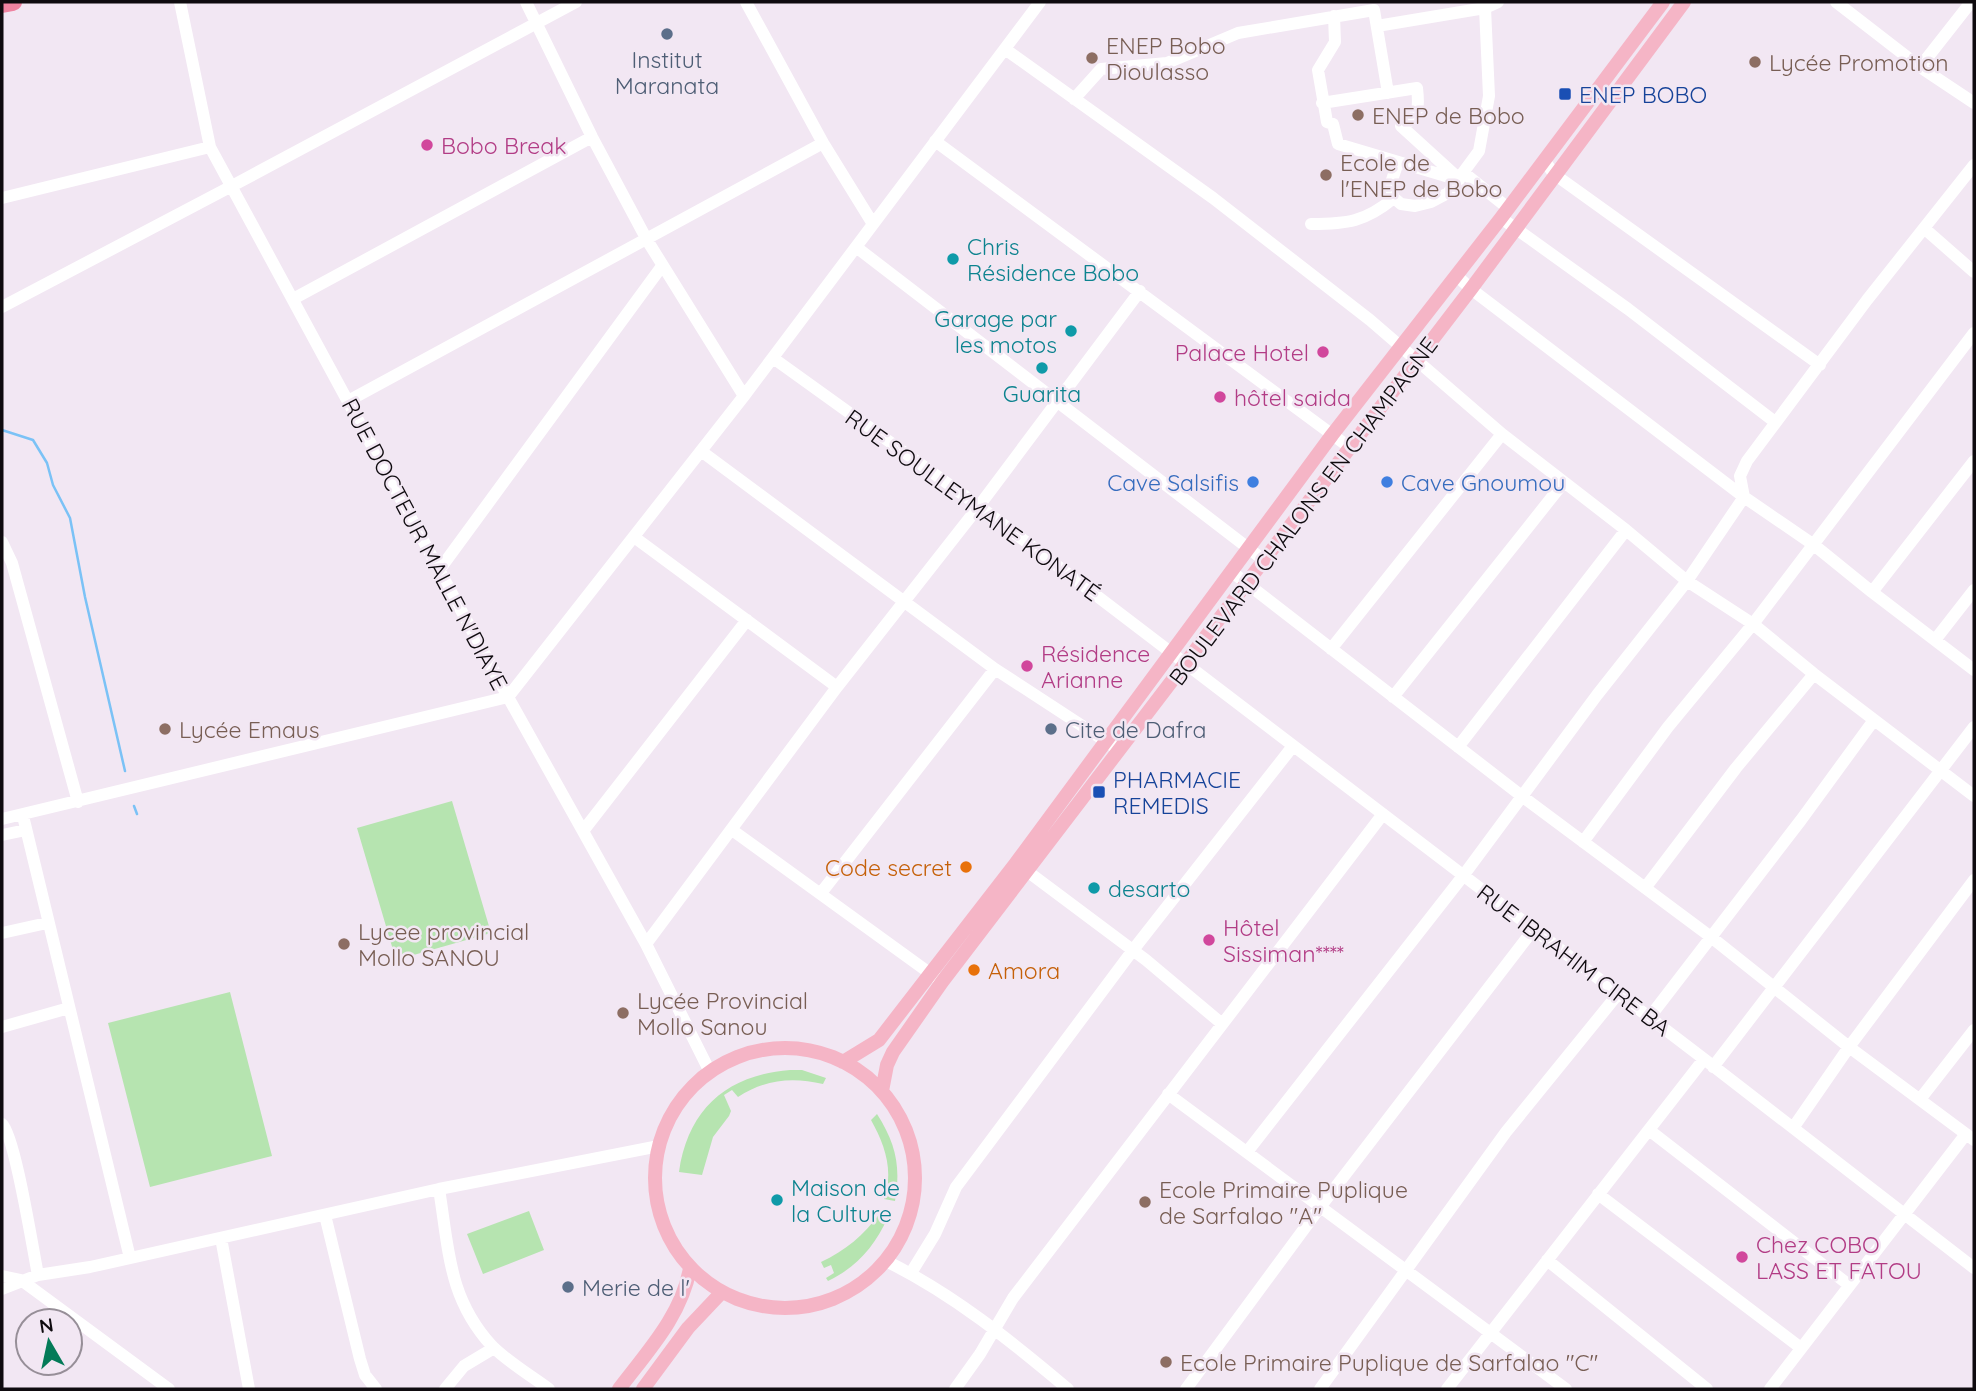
<svg xmlns="http://www.w3.org/2000/svg" width="1976" height="1391" font-family="Quicksand,sans-serif">
	<style>
		.green { fill: #b6e4b0 }
		.lines { fill: none; stroke-linecap: round; stroke-linejoin: round }
		.stream { stroke: #7bc2f6; stroke-width: 2.5 }
		.minor { stroke: #fff; stroke-width: 12 }
		.major { stroke: #f5b5c6; stroke-width: 14 }
		.highway { stroke: #ef83a0; stroke-width: 18 }
		.service-dot { fill: #5c6f8a; stroke: #f2e7f3; stroke-width: 2.5 }
		.education-dot { fill: #8d6e63; stroke: #f2e7f3; stroke-width: 2.5 }
		.transit-dot { fill: #1a4fb4; stroke: #f2e7f3; stroke-width: 2.5 }
		.hotel-dot { fill: #d1479c; stroke: #f2e7f3; stroke-width: 2.5 }
		.culture-dot { fill: #0f9aa8; stroke: #f2e7f3; stroke-width: 2.5 }
		.shop-dot { fill: #3f7fe0; stroke: #f2e7f3; stroke-width: 2.5 }
		.food-dot { fill: #e8710a; stroke: #f2e7f3; stroke-width: 2.5 }
		.labels { text-anchor: middle; dominant-baseline: central; stroke-width: 5; stroke-linejoin: round; paint-order: stroke }
		.education-label { font-size: 23px; fill: #785e54; stroke: #f2e7f3; text-anchor: start }
		.service-label { font-size: 23px; fill: #4e5e75; stroke: #f2e7f3; text-anchor: start }
		.transit-label { font-size: 23px; fill: #164399; stroke: #f2e7f3; text-anchor: start }
		.hotel-label { font-size: 23px; fill: #b23c85; stroke: #f2e7f3; text-anchor: start }
		.culture-label { font-size: 23px; fill: #0d838f; stroke: #f2e7f3; text-anchor: start }
		.shop-label { font-size: 23px; fill: #366cbe; stroke: #f2e7f3; text-anchor: end }
		.street-label { font-size: 23px; fill: #0f0b0f; stroke: #f2e7f3 }
		.food-label { font-size: 23px; fill: #c56008; stroke: #f2e7f3; text-anchor: end }
	</style>
	<rect width="100%" height="100%" fill="#f2e7f3"/>
	<path class="green" d="M452,801L491,933L396,960L357,828Z
		M230,992L272,1156L150,1187L108,1023Z
		M790,1070H802L826,1078L823,1084C793,1077 765,1079 738,1097L732,1090L724,1095L731,1111L729,1116L713,1137L702,1175L679,1172C688,1109 727,1075 790,1070Z
		M877,1114C896,1144 901,1166 895,1201L884,1199C894,1171 885,1145 871,1120Z
		M529,1211L544,1250L483,1274L467,1234Z
		M880,1213L888,1217C875,1246 857,1267 828,1281L826,1278L834,1273L831,1265L824,1268L821,1262C846,1250 863,1236 880,1213Z"/>
	<g class="lines">
		<path class="stream" d="M2,430L33,440L47,463L53,485L70,518L85,597L125,771
			M134,806L137,814"/>
		<path class="minor" d="M180,2L210,147L508,697L646,944L710,1072
			M526,2L592,137L647,240L744,396
			M746,2L823,143L873,224
			M1836,2L1920,67L1974,103
			M1334,16L1335,42L1318,70L1327,122L1333,124L1338,144L1459,180
			M1377,26L1485,8L1498,2
			M1005,49L1213,198L1370,320L1502,434L1626,530L1687,581L1753,624L1814,674L1974,796
			M1920,67L1971,2
			M1074,99L1101,69L1167,63L1238,33L1374,10L1388,93
			M1322,103L1417,88C1419,105 1420,119 1401,126L1457,177
			M935,141L1349,447
			M1544,160L1554,174L1820,365
			M1398,162L1390,186L1394,198L1401,204L1415,206L1431,202L1448,193L1479,151L1489,96L1485,8
			M1464,173L1508,208
			M2,198L210,147
			M1501,218L1628,309L1775,422
			M1311,224C1347,224 1365,222 1394,198
			M1925,229L1974,272
			M856,247L1265,561
			M1456,275L1471,289L1744,497L1814,545L1872,592L1974,670
			M293,299L592,137
			M2,307L230,187L576,2
			M773,358L979,506L1704,1059L1974,1268
			M348,401L823,143
			M701,451L995,669L1113,746
			M634,537L837,687
			M2,542L12,563L78,802
			M440,569L662,266
			M1232,572L1523,797L1711,937L1849,1047L1974,1140
			M1872,592L1974,461
			M1935,640L1974,590
			M1331,649L1502,434
			M1393,697L1564,482
			M1458,747L1626,530
			M23,816L130,1258
			M2,819L508,697L744,396L1040,2
			M732,830L942,982
			M583,831L747,620
			M2,835L26,830
			M1583,842L1668,727L1753,624L1974,333
			M1019,865L1146,960L1221,1023
			M1645,888L1736,768L1814,674
			M821,893L995,669
			M2,933L47,923
			M646,944L837,687L979,506L1140,291
			M1649,1018L1801,820L1874,720
			M2,1027L69,1008
			M1713,1067L1974,727
			M1168,1094L1566,1389
			M1921,1098L1974,1030
			M2,1124C15,1135 33,1251 38,1275
			M1793,1128L1849,1047L1974,880
			M1649,1130L1849,1285
			M1247,1152L1463,876L1597,695L1687,581L1744,497L1740,476L1747,461L1867,300L1974,165
			M439,1189C449,1250 448,1298 492,1346C508,1362 530,1375 549,1389
			M1598,1194L1801,1348
			M325,1215L360,1359L365,1375L376,1389
			M221,1238L249,1389
			M1547,1260L1707,1389
			M886,1261C953,1294 1011,1341 1068,1389
			M911,1273L935,1234L956,1187L1133,950L1293,746
			M2,1276L21,1280L169,1389
			M2,1289L38,1275L90,1267L439,1189L659,1146
			M445,1389L464,1366L494,1348
			M955,1389L980,1354L1013,1298L1383,814
			M1186,1389L1321,1206L1533,930
			M1320,1389L1506,1132L1618,994
			M1447,1389L1704,1059
			M1770,1389L1966,1134"/>
		<path class="major" d="M655 1178a130 130 0 1 1 260 0a130 130 0 1 1-260 0Z
			M843,1062L879,1040L930,974L1016,863L1332,435L1501,218L1663,2
			M882,1091L887,1065L893,1052L942,982L1471,289L1684,2
			M619,1389C647,1352 682,1315 690,1268
			M643,1389L688,1328L722,1292"/>
		<path class="highway" d="M2,4L13,2"/>
	</g>
	<g class="service-dot">
		<circle cx="667" cy="34" r="7"/>
		<circle cx="1051" cy="729" r="7"/>
		<circle cx="568" cy="1287" r="7"/>
	</g>
	<g class="education-dot">
		<circle cx="1092" cy="58" r="7"/>
		<circle cx="1755" cy="62" r="7"/>
		<circle cx="1358" cy="115" r="7"/>
		<circle cx="1326" cy="175" r="7"/>
		<circle cx="165" cy="729" r="7"/>
		<circle cx="344" cy="944" r="7"/>
		<circle cx="623" cy="1013" r="7"/>
		<circle cx="1145" cy="1202" r="7"/>
		<circle cx="1166" cy="1362" r="7"/>
	</g>
	<g class="transit-dot">
		<rect x="1558" y="87" width="14" height="14" rx="3.5"/>
		<rect x="1092" y="785" width="14" height="14" rx="3.5"/>
	</g>
	<g class="hotel-dot">
		<circle cx="427" cy="145" r="7"/>
		<circle cx="1323" cy="352" r="7"/>
		<circle cx="1220" cy="397" r="7"/>
		<circle cx="1027" cy="666" r="7"/>
		<circle cx="1209" cy="940" r="7"/>
		<circle cx="1742" cy="1257" r="7"/>
	</g>
	<g class="culture-dot">
		<circle cx="953" cy="259" r="7"/>
		<circle cx="1071" cy="331" r="7"/>
		<circle cx="1042" cy="368" r="7"/>
		<circle cx="1094" cy="888" r="7"/>
		<circle cx="777" cy="1200" r="7"/>
	</g>
	<g class="shop-dot">
		<circle cx="1253" cy="482" r="7"/>
		<circle cx="1387" cy="482" r="7"/>
	</g>
	<g class="food-dot">
		<circle cx="966" cy="867" r="7"/>
		<circle cx="974" cy="970" r="7"/>
	</g>
	<g class="labels">
		<g class="education-label">
			<text x="1106" y="45">ENEP Bobo<tspan x="1106" dy="26">Dioulasso</tspan></text>
			<text x="1769" y="62">Lycée Promotion</text>
			<text x="1372" y="115">ENEP de Bobo</text>
			<text x="1340" y="162">Ecole de<tspan x="1340" dy="26">l'ENEP de Bobo</tspan></text>
			<text x="179" y="729">Lycée Emaus</text>
			<text x="358" y="931">Lycee provincial<tspan x="358" dy="26">Mollo SANOU</tspan></text>
			<text x="637" y="1000">Lycée Provincial<tspan x="637" dy="26">Mollo Sanou</tspan></text>
			<text x="1159" y="1189">Ecole Primaire Puplique<tspan x="1159" dy="26">de Sarfalao "A"</tspan></text>
			<text x="1180" y="1362">Ecole Primaire Puplique de Sarfalao "C"</text>
		</g>
		<g class="service-label">
			<text x="667" y="59" text-anchor="middle">Institut<tspan x="667" dy="26">Maranata</tspan></text>
			<text x="1065" y="729">Cite de Dafra</text>
			<text x="582" y="1287">Merie de l'</text>
		</g>
		<g class="transit-label">
			<text x="1579" y="94">ENEP BOBO</text>
			<text x="1113" y="779">PHARMACIE<tspan x="1113" dy="26">REMEDIS</tspan></text>
		</g>
		<g class="hotel-label">
			<text x="441" y="145">Bobo Break</text>
			<text x="1309" y="352" text-anchor="end">Palace Hotel</text>
			<text x="1234" y="397">hôtel saida</text>
			<text x="1041" y="653">Résidence<tspan x="1041" dy="26">Arianne</tspan></text>
			<text x="1223" y="927">Hôtel<tspan x="1223" dy="26">Sissiman****</tspan></text>
			<text x="1756" y="1244">Chez COBO<tspan x="1756" dy="26">LASS ET FATOU</tspan></text>
		</g>
		<g class="culture-label">
			<text x="967" y="246">Chris<tspan x="967" dy="26">Résidence Bobo</tspan></text>
			<text x="1057" y="318" text-anchor="end">Garage par<tspan x="1057" dy="26">les motos</tspan></text>
			<text x="1042" y="393" text-anchor="middle">Guarita</text>
			<text x="1108" y="888">desarto</text>
			<text x="791" y="1187">Maison de<tspan x="791" dy="26">la Culture</tspan></text>
		</g>
		<g class="shop-label">
			<text x="1239" y="482">Cave Salsifis</text>
			<text x="1401" y="482" text-anchor="start">Cave Gnoumou</text>
		</g>
		<g class="street-label">
			<text transform="translate(973 505) rotate(36)">RUE SOULLEYMANE KONATÉ</text>
			<text transform="translate(1303 511) rotate(-53)">BOULEVARD CHALONS EN CHAMPAGNE</text>
			<text transform="translate(425 544) rotate(62)">RUE DOCTEUR MALLE N'DIAYE</text>
			<text transform="translate(1574 960) rotate(37)">RUE IBRAHIM CIRE BA</text>
		</g>
		<g class="food-label">
			<text x="952" y="867">Code secret</text>
			<text x="988" y="970" text-anchor="start">Amora</text>
		</g>
	</g>
	<rect width="1976" height="1391" fill="none" stroke="#0f0b0f" stroke-width="7"/>
	<g transform="translate(49 1342) rotate(351)"><circle r="33" fill="#f2e7f3" stroke="#978f98" stroke-width="2"/>
	<path d="M0-5L12 26L0 18L-12 26Z" fill="#047b58"/>
	<text y="-10" font-size="19" font-weight="bold" text-anchor="middle" fill="#0f0b0f">N</text>
	</g>
</svg>
